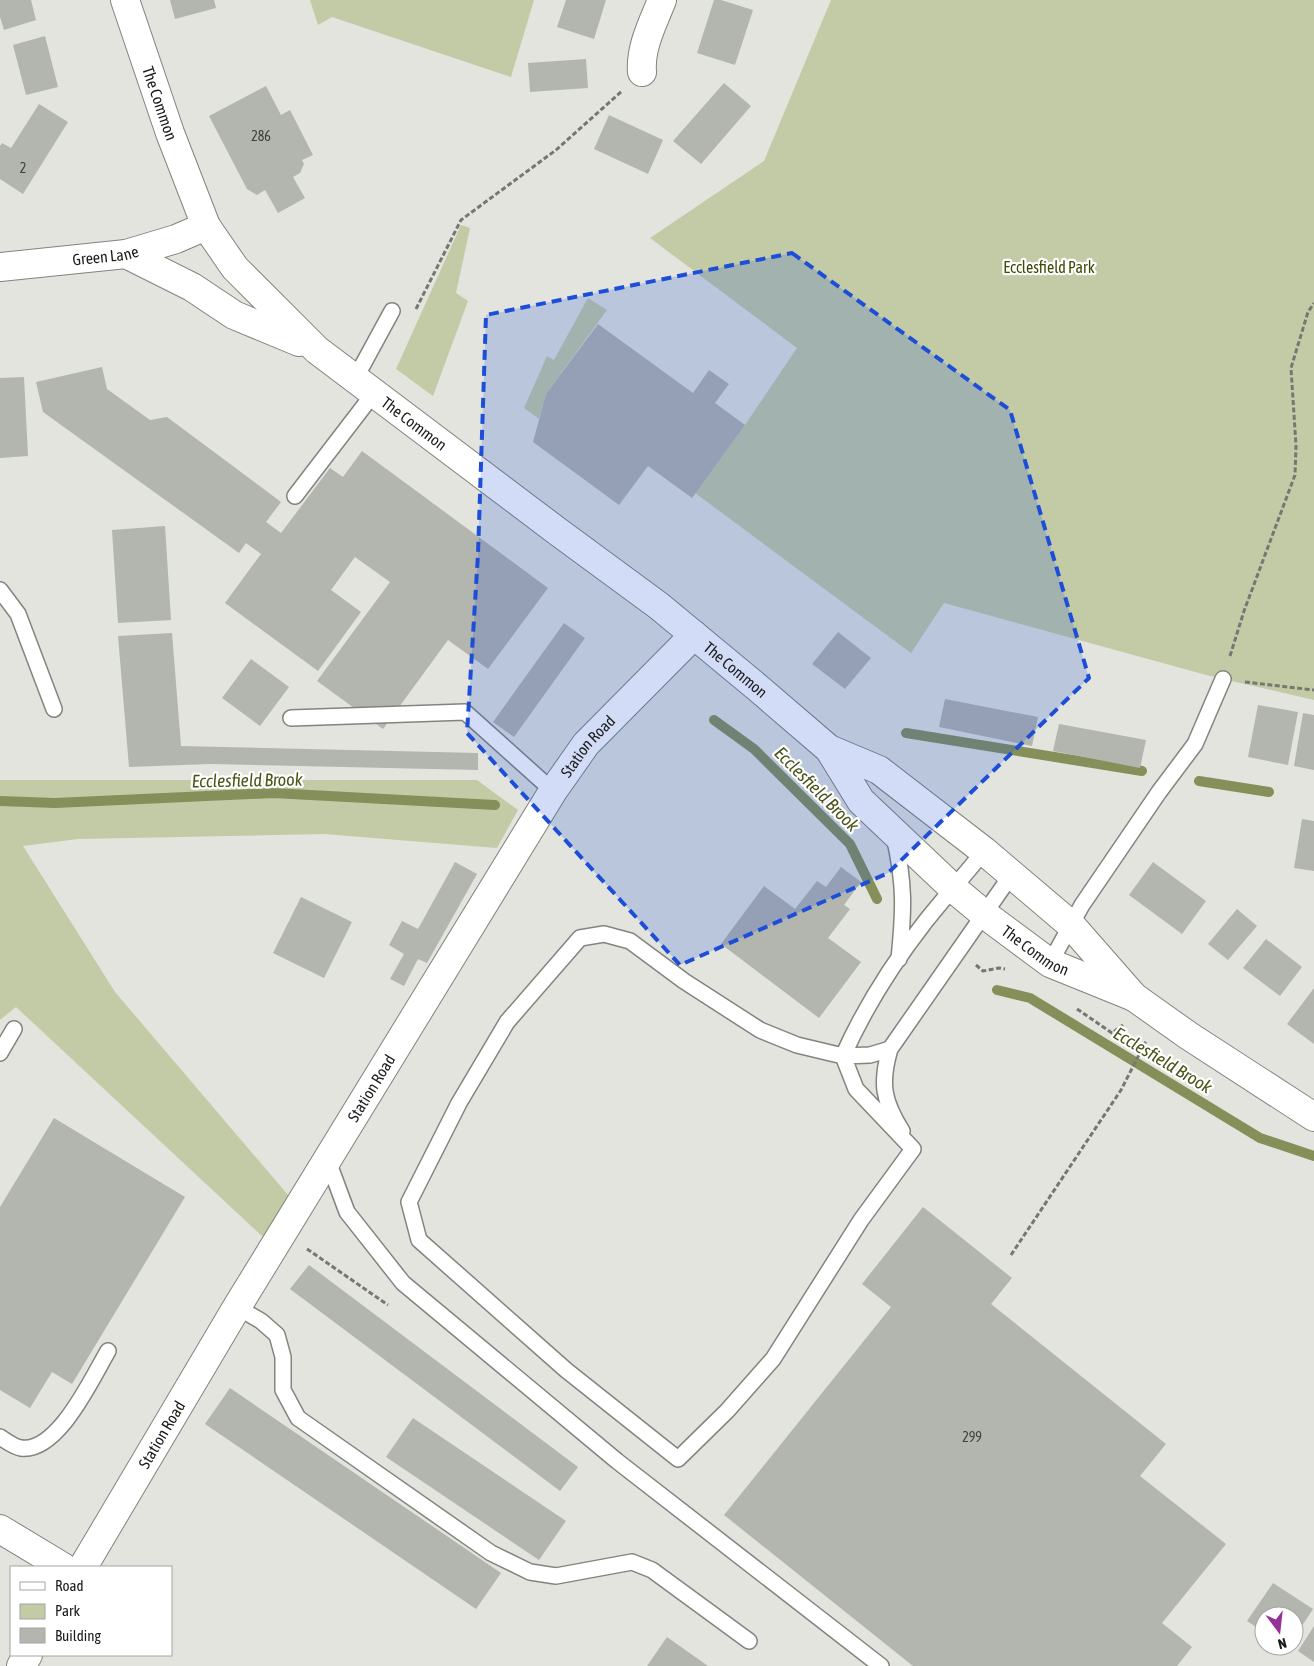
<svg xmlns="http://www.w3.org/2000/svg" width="1314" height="1666" font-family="'Asap Condensed',sans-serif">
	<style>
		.green { fill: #c3cba6 }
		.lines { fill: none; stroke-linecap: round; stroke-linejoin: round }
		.stream { stroke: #858f5a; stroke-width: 10 }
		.building { fill: #b3b5af }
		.lane-casing { stroke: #82847e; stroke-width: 18 }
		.street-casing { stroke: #82847e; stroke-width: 30 }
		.secondary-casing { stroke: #82847e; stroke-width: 30 }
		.primary-casing { stroke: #82847e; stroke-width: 30 }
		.path { stroke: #767773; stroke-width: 3; stroke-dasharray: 5 2.5; stroke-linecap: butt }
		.lane { stroke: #fff; stroke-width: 15 }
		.street { stroke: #fff; stroke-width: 28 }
		.secondary { stroke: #fff; stroke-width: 28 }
		.primary { stroke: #fff; stroke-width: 28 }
		.marked { fill: #1d4ed8; fill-opacity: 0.2; stroke: #1d4ed8; stroke-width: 4; stroke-dasharray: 10 6; stroke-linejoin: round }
		.labels { text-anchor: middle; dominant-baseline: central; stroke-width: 4.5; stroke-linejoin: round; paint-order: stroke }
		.number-label { font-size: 14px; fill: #41423e }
		.street-label { font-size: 16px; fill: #1b1b19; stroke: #fff }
		.park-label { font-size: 16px; fill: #404808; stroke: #fff }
		.water-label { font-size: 18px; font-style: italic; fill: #4b5418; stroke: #fff }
	</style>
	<rect width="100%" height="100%" fill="#e2e4dd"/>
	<path class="green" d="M310,0H534L511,77L332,17L318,25Z
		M831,0H1314V700L1210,676L944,603L911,653L695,493L745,425L797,348L650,238L764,161Z
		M461,225L470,228L456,293L468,301L433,396L396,369Z
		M588,298L607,310L546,394L539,419L524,408L547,356L554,360Z
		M0,780H477L518,810L497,848L324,834L78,839L23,846L115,992L294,1202L277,1232L262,1236L16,1007L0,1020Z"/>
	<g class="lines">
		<path class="stream" d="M714,720L754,749L850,844L877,899
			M906,733L1142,771
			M1199,781L1269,792
			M0,801L55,803L273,793L495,805
			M997,990L1030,998L1260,1138L1314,1156"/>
	</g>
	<path class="building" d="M0,0H31L36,20L4,30L0,17Z
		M170,0H214L216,8L175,19Z
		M566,0H606L594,39L557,27Z
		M714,0H721L753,10L735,65L697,53Z
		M45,36L58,87L26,95L13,45Z
		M586,59L588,88L530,92L528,63Z
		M724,83L751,106L701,164L673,141Z
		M266,86L281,115L290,110L313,155L302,160L304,164L300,173L293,177L305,198L278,213L265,190L257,195L247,189L209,116Z
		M39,104L68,122L23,194L0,179V146L2,143L11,148Z
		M609,115L663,140L648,174L594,149Z
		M598,324L693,393L709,370L729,384L715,403L745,425L692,498L648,466L619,505L533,442L546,394Z
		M102,367L107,389L150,420L167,417L281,502L266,522L281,533L330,468L343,477L362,451L548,588L488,669L448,640L383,729L317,681L390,582L355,557L331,590L361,612L318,671L225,603L261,554L246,543L239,553L43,412L36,382Z
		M24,377L28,456L0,458V378Z
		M165,526L171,620L118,623L112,530Z
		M564,623L585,638L514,737L493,722Z
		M838,632L871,658L845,689L812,664Z
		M172,633L181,746L478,753V770L210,764L129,767L118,636Z
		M251,659L289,687L260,726L222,698Z
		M945,699L1038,717L1032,746L939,727Z
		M1258,705L1298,712L1288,765L1248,757Z
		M1303,713L1314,715V770L1294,766Z
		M1059,724L1146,740L1140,768L1053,751Z
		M1302,819L1314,821V871L1294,868Z
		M455,862L477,874L427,963L418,959L404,986L390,979L404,954L389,945L402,921L418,929Z
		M1153,862L1206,901L1182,934L1129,895Z
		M841,867L861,882L844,905L850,909L828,938L861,962L819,1018L721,944L764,886L795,909L817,881L826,887Z
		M301,897L352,922L324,978L273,953Z
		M1237,909L1257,926L1228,960L1208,944Z
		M1266,939L1302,967L1280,996L1243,968Z
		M1314,988V1044L1287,1024Z
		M54,1118L185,1197L72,1384L52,1372L30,1408L0,1390V1207Z
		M923,1207L1012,1278L991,1304L1166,1444L1140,1476L1226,1544L1162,1623L1192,1647L1177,1666H913L724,1515L891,1307L862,1284Z
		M309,1265L578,1467L560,1491L290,1289Z
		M230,1388L501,1573L476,1609L205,1424Z
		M413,1418L566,1521L539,1560L386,1457Z
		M1273,1583L1313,1609L1294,1638V1616H1264V1632L1247,1621Z
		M1314,1626V1662L1298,1651Z
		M667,1637L708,1666H647Z"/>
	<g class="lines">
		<g class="lane-casing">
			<path id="lane" d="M355,379L392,311
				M295,496L374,393
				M0,590L18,614L54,709
				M291,718L465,712L553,791
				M894,836C905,884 904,910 899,959
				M1050,963L1082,905L1159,792L1195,744L1223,679
				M890,1049L870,1055L843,1056L797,1045L760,1030L684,981L630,941L604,934L580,938L507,1022L459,1103L409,1202L419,1240L566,1370L678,1459L727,1411L773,1359L861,1220L913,1149
				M0,1053L14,1029
				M902,1131C883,1101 880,1083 890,1049L1012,874
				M913,1149L856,1089L843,1056C864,1009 893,963 925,922C944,898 965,875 984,851
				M328,1161L347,1212L403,1283L617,1461L881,1666
				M237,1307L261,1321L277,1335L283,1357V1390L298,1418L491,1553L530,1572L556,1576L632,1562L652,1570L749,1641
				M0,1437C6,1441 14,1447 21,1448C58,1453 92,1378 108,1351"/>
		</g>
		<g class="street-casing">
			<g id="street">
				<path d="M642,72C640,47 653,23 662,0"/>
				<path d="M0,1529L63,1567"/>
				<path id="s1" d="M83,1567L237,1307L553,791L586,744L694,635"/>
				<path d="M21,1666L28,1655"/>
			</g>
		</g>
		<g class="secondary-casing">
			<g id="secondary">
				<path id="s2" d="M0,267L126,254L176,239L206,226"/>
			</g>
		</g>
		<g class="primary-casing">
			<g id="primary">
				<path id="s3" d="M125,0L170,133L206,226L235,268L317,350L557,531L659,606L758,688L829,749L861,801L954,889L984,914L1050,963L1134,997"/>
				<path d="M126,254L192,287L234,315L299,342"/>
				<path d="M829,749L879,770L984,851L1070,924L1134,997L1189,1036L1314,1117"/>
			</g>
		</g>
		<path class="path" d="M416,309L461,220L556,150L622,91
			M1230,656L1244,611L1295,475L1296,446L1291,368L1308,312L1314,303
			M1245,682L1314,690
			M976,965L983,971L999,968L1005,969
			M1077,1009L1112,1033L1123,1025
			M307,1249L388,1305
			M1011,1255L1121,1090L1146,1041"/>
		<use href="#lane" class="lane"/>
		<use href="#street" class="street"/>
		<use href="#secondary" class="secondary"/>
		<use href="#primary" class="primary"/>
	</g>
	<path class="marked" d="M792,253L1010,410L1089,678L888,873L680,965L467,733L478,554L486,315Z"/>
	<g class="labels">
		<g class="number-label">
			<text x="261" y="136">286</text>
			<text x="23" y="168">2</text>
			<text x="972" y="1437">299</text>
		</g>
		<g class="street-label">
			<text stroke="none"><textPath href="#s3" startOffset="109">The Common</textPath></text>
			<text stroke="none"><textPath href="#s2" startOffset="106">Green Lane</textPath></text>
			<text stroke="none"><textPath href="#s3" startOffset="529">The Common</textPath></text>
			<text stroke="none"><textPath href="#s3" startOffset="934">The Common</textPath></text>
			<text stroke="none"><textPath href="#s1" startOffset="964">Station Road</textPath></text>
			<text stroke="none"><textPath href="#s3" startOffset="1348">The Common</textPath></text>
			<text stroke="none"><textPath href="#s1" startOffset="559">Station Road</textPath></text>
			<text stroke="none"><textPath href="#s1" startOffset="154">Station Road</textPath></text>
		</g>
		<g class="park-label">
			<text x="1049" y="267">Ecclesfield Park</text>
		</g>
		<g class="water-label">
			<text transform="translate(247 780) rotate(-1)">Ecclesfield Brook</text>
			<text transform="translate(817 789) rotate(45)">Ecclesfield Brook</text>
			<text transform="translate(1163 1060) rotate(31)">Ecclesfield Brook</text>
		</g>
	</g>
	<rect x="10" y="1566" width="162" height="90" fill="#ffffff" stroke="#a4a4a3"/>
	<rect x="20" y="1582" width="25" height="8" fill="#ffffff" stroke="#a4a4a3"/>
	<text x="55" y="1591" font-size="15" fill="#1b1b19">Road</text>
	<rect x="20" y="1604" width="25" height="15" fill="#c3cba6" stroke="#a4a4a3"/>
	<text x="55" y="1616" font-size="15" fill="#1b1b19">Park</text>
	<rect x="20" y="1628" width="25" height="15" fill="#b3b5af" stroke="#a4a4a3"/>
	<text x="55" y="1641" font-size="15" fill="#1b1b19">Building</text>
	<g transform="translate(1279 1631) rotate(165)"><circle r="24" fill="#ffffff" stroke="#a4a4a3"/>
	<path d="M0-4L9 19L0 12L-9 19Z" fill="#963197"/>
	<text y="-8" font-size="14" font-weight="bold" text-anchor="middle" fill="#1b1b19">N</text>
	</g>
</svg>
